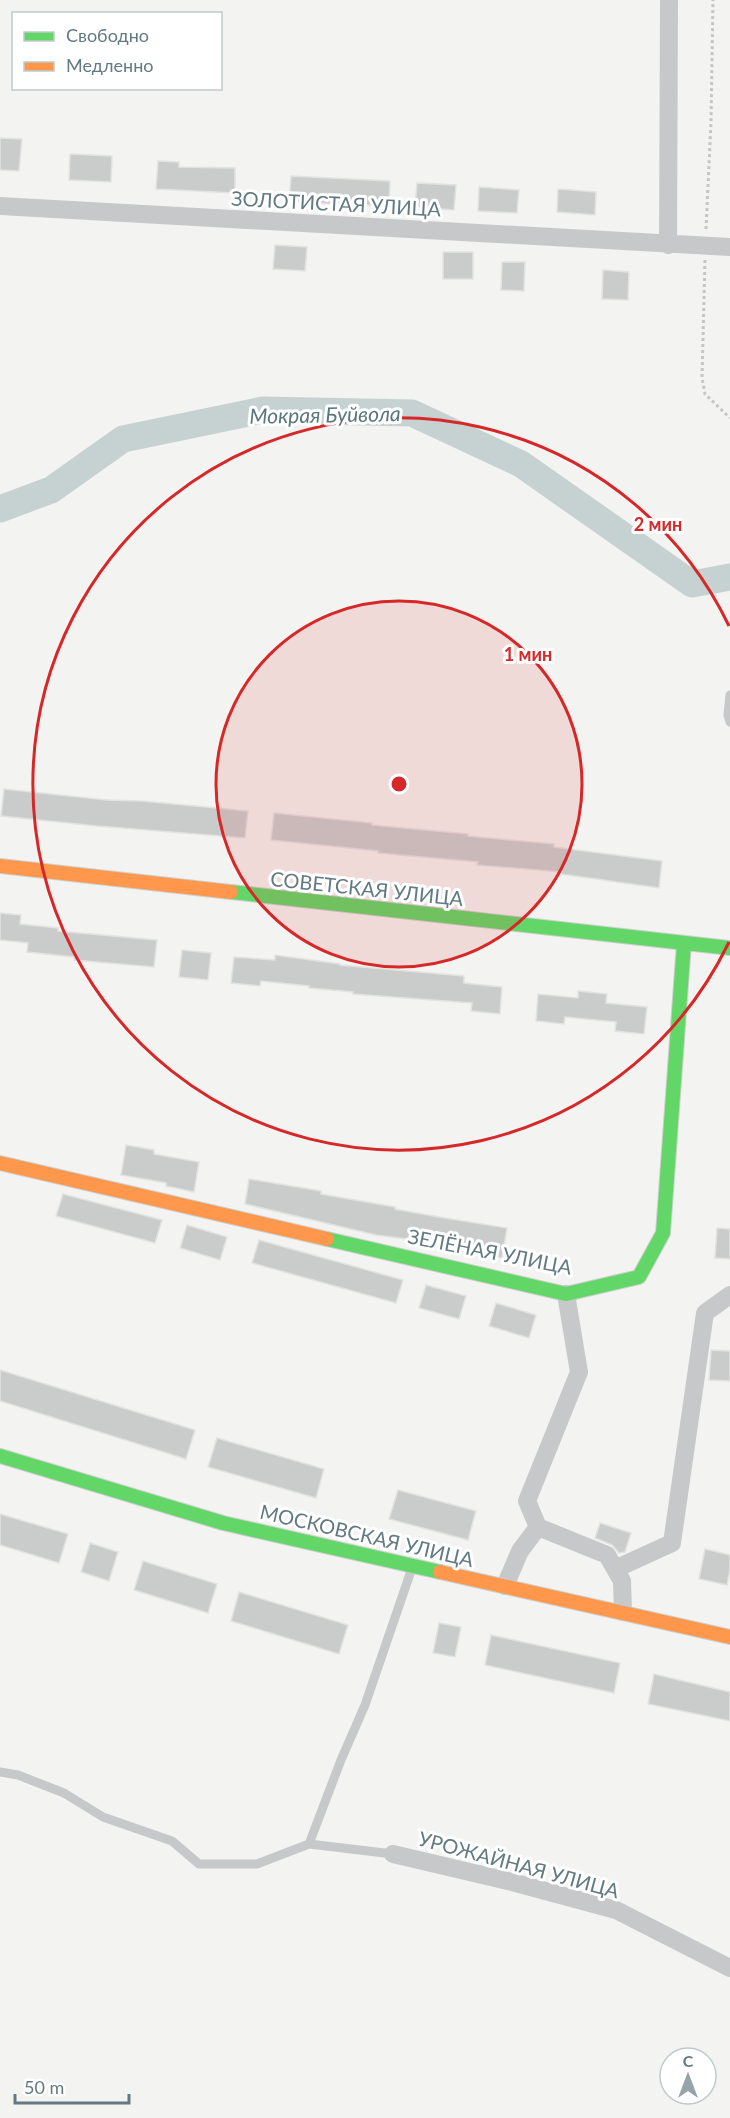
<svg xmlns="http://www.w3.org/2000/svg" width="730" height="2118" font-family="Lato,sans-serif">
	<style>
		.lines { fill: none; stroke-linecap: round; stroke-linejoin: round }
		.river { stroke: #c6d2d2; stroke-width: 27 }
		.building { fill: #cacccc; stroke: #e2e2e1; stroke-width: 1.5 }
		.fast-casing { stroke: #ced0cf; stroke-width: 16 }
		.slow-casing { stroke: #ced0cf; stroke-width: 16 }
		.path { stroke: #c4c6c6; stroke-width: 3; stroke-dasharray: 3 3; stroke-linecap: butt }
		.lane { stroke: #c7c8c9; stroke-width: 9 }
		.street { stroke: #c7c8c9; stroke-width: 18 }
		.fast { stroke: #63d668; stroke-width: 14 }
		.slow { stroke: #ff974d; stroke-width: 14 }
		.ring { fill: none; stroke: #d62828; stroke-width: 3 }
		.labels { text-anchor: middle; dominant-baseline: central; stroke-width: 6; stroke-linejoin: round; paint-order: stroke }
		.street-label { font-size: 20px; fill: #627a82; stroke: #fff }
		.water-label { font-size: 21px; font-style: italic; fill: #597678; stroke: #fff }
		.centre { fill: #d62828; stroke: #fff; stroke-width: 3 }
		.ring-label { font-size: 18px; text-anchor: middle; font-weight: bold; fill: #d62828; stroke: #fff; stroke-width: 6; stroke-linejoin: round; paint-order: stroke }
	</style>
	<rect width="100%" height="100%" fill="#f3f3f1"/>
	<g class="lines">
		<path class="river" d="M0,509L51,490L123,439L263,410L412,413L521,464L692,584L730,577"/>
	</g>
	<path class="building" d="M0,138L22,139L19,171L0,170Z
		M70,154L112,156L111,182L69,180Z
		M158,161L179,162V167L235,168V193L156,189Z
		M291,176L390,181L389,206L289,202Z
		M417,183L456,185L454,210L415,207Z
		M479,187L519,190L517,213L478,211Z
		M558,189L596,192L595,215L557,212Z
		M275,245L307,247L305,271L273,269Z
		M443,252H473V279H443Z
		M502,262H525L524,291L501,290Z
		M603,270L629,272L628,300L602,299Z
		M4,789L107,800L142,801L248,811L245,838L97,826L1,816Z
		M274,813L372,823V825L468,834V836L554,844V847L662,861L659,888L561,874V872L477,865L478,862L378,853V851L271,840Z
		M0,913L21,915L20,924L58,928V931L157,940L154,967L74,960V957L27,952L28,943L0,940Z
		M182,950L211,953L208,980L179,977Z
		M275,955L340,964V965L464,976V983L502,987L500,1014L471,1011L472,1003L353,994V992L309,988V986L261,981L260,986L231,983L234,957L275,960Z
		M578,991L607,994L606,1003L647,1007L644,1034L615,1031L616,1022L565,1017L564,1024L536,1021L538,994L578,998Z
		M126,1145L154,1150V1154L199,1162L194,1192L166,1186V1183L121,1175Z
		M249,1179L321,1191V1194L395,1207V1209L439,1217L507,1228L502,1258L406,1241V1239L376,1235L245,1204Z
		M63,1194L162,1220L155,1243L56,1216Z
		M187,1225L227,1237L220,1260L180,1248Z
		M717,1228L730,1229V1259L715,1258Z
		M259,1240L403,1280L396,1303L252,1263Z
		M426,1285L466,1296L459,1319L419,1308Z
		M496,1303L536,1315L529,1338L489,1326Z
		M711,1350L730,1351V1381L709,1380Z
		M0,1370L195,1430L186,1459L0,1401Z
		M217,1438L324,1469L316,1498L208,1467Z
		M398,1490L476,1511L468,1540L389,1519Z
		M0,1514L68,1534L59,1563L0,1545Z
		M600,1523L631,1533L625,1552L619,1553L612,1545L595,1538Z
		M90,1543L118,1552L109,1581L81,1572Z
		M705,1549L730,1555V1570L727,1585L699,1579Z
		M143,1561L217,1584L208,1613L134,1590Z
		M239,1592L348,1625L339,1654L231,1621Z
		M439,1623L461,1627L455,1657L433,1653Z
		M491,1635L620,1663L614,1693L485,1665Z
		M654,1674L730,1692V1721L648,1704Z"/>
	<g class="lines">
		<g class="fast-casing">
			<path id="fast" d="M231,892L730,948
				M327,1239L566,1294L639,1277L663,1233L684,943
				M0,1456L223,1523L440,1572"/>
		</g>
		<g class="slow-casing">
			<path id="slow" d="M0,866L231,892
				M0,1163L327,1239
				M440,1572L730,1637"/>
		</g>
		<path class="path" d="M706,229L711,122L713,0
			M705,260L702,378L705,394L730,418"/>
		<path class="lane" d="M730,695L728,715L730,722
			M0,1772L18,1775L64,1793L103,1817L172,1841L199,1864H257L309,1844L393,1854
			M309,1844L341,1760L365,1705L412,1568"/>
		<path class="street" d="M0,206L730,247
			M668,245L669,0
			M566,1294L579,1372L527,1501L538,1527L607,1555L622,1581L623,1612
			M615,1569L672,1543L705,1313L730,1295
			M505,1586L520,1551L538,1527
			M393,1854L512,1882L616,1910L730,1968"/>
		<use href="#fast" class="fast"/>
		<use href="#slow" class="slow"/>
	</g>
	<circle cx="399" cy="784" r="183" fill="#d62828" fill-opacity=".12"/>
	<g class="ring">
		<circle cx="399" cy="784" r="183"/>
		<path d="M729 942A366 366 0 1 1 729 626"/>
	</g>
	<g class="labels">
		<g class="street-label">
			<text transform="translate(336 203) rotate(3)">ЗОЛОТИСТАЯ УЛИЦА</text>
			<text transform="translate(367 888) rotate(6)">СОВЕТСКАЯ УЛИЦА</text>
			<text transform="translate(490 1251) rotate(11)">ЗЕЛЁНАЯ УЛИЦА</text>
			<text transform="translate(367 1535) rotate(13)">МОСКОВСКАЯ УЛИЦА</text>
			<text transform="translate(519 1864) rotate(15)">УРОЖАЙНАЯ УЛИЦА</text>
		</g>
		<g class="water-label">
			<text transform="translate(325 414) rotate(-1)">Мокрая Буйвола</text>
		</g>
	</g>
	<circle cx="399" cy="784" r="9" class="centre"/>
	<g class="ring-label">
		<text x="658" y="531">2 мин</text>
		<text x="528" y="661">1 мин</text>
	</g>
	<rect x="12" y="12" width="210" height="78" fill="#ffffff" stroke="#c0cacd" stroke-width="1.5"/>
	<rect x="24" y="32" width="30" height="9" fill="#63d668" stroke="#c0cacd" stroke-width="1.5"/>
	<text x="66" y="42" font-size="18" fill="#627a82">Свободно</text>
	<rect x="24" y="62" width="30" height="9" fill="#ff974d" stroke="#c0cacd" stroke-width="1.5"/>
	<text x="66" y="72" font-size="18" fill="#627a82">Медленно</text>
	<g transform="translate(688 2076)"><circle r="28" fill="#ffffff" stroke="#c0cacd" stroke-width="1.5"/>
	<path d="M0-4.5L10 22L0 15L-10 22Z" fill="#95a4a9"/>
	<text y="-9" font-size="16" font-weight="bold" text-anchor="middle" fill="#627a82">С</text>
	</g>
	<path d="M15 2094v9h114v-9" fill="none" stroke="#627a82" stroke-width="3"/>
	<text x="24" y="2094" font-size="18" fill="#627a82" stroke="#ffffff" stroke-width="4.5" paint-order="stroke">50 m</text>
</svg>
